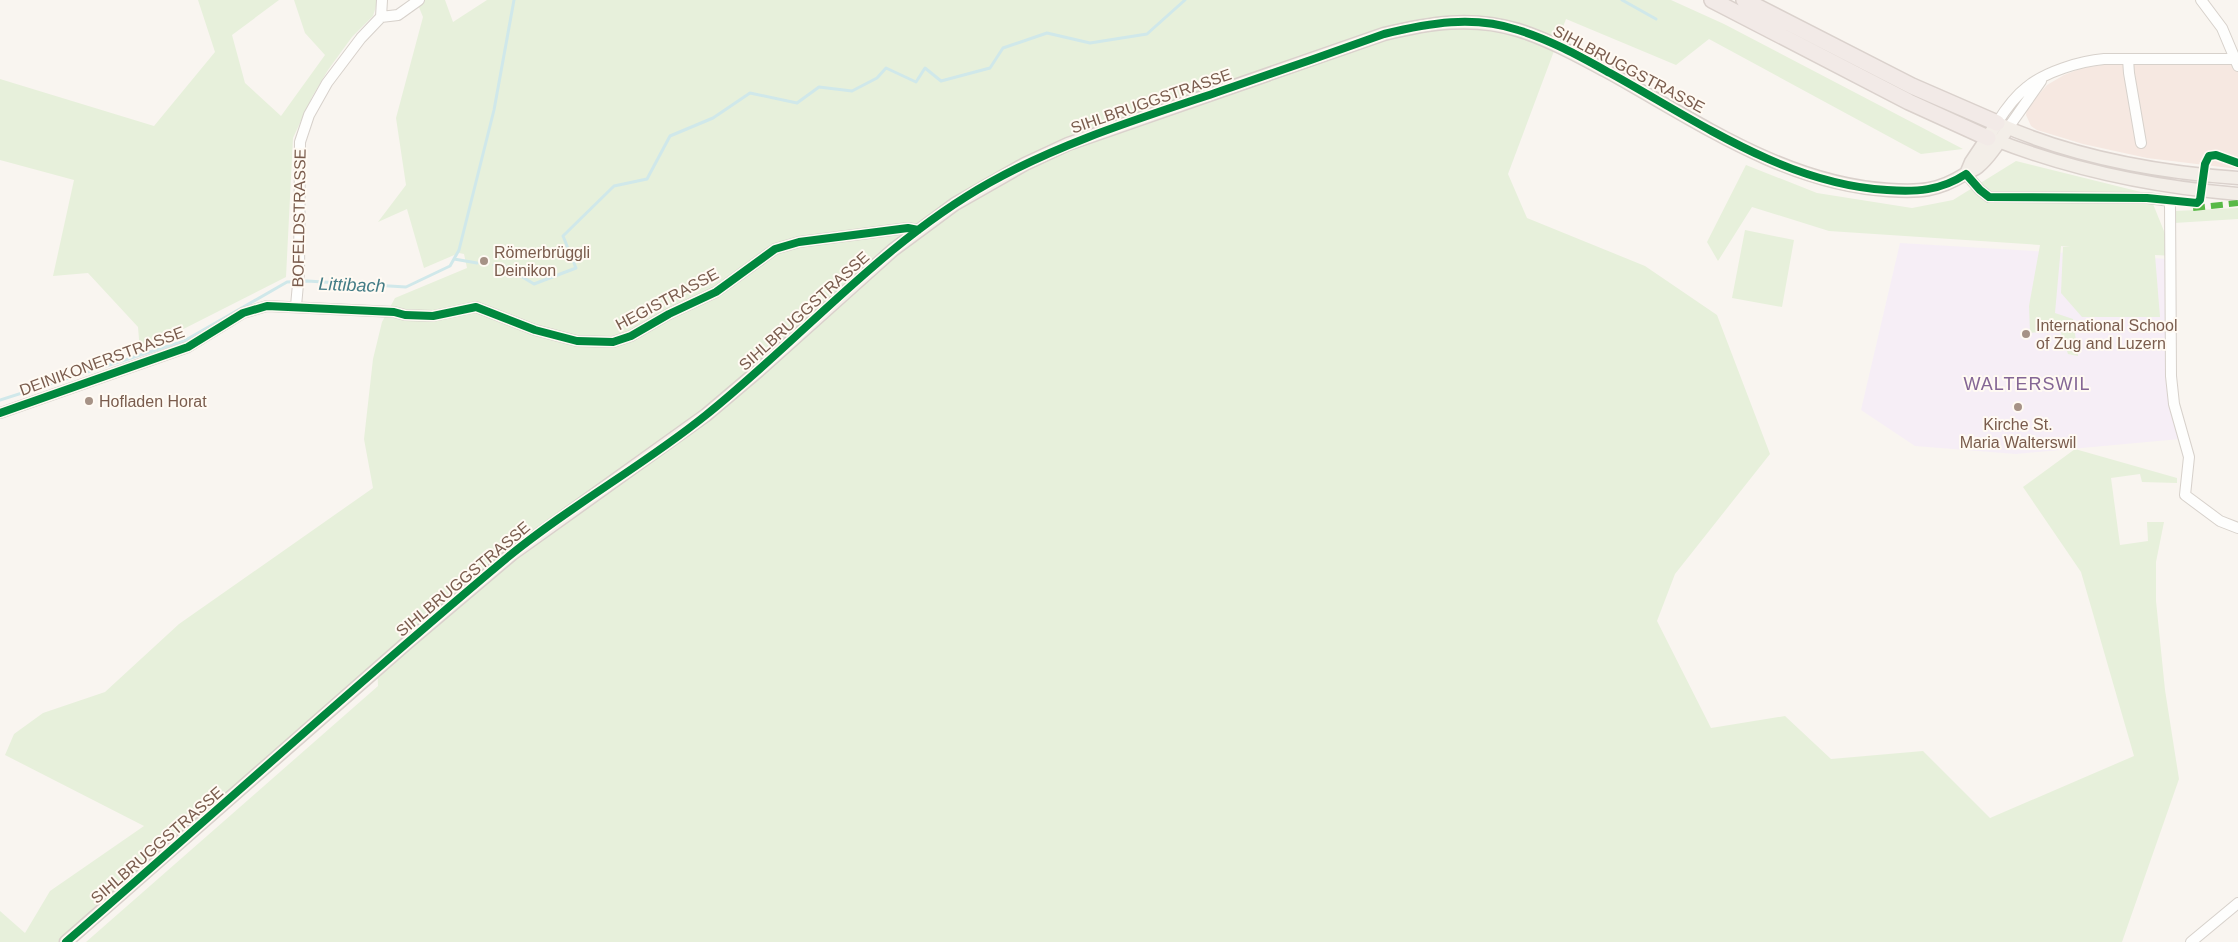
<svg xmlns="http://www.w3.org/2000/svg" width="2238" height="942" font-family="Arial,sans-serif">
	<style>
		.commercial { fill: #f6e8e1 }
		.education { fill: #f6eef6 }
		.green { fill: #e7f0db }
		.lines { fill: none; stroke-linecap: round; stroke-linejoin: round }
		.stream { stroke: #d0e8ea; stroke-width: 3 }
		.minor-casing { stroke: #d7d1cb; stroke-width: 12 }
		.major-casing { stroke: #dad1cc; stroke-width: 15 }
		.highway-casing { stroke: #dad1cc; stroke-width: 18 }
		.minor { stroke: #fefefd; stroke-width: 10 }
		.major { stroke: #f3eee8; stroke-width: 12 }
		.highway { stroke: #f2eae7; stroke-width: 15 }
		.quiet { stroke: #58b947; stroke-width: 6; stroke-dasharray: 12 6; stroke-linecap: butt }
		.cycleway-casing { stroke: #fffaf3; stroke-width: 11 }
		.cycleway { stroke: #00873e; stroke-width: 8 }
		.poi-dot { fill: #a69286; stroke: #fffaf3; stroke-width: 2 }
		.labels { text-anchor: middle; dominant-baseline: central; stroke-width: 4; stroke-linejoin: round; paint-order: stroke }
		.street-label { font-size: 16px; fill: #7a5c4d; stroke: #fffaf3 }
		.poi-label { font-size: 16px; fill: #7a5c4d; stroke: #fffaf3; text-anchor: start }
		.water-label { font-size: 18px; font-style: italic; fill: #437c86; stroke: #fffaf3 }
		.neighbourhood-label { font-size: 18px; letter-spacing: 1px; fill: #846695; stroke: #fffaf3 }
	</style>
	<rect width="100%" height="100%" fill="#f9f5f0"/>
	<path class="commercial" d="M2108,64L2238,65V169L2147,158L2083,144L2037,130L2031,126L2026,115L2027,108L2047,85L2064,75L2082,68Z"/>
	<path class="education" d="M1900,243L2168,259L2180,439L2016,454L1915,446L1861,410Z"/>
	<path class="green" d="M198,0H279L232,35L245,83L281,116L325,55L305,33L294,0H378L373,16L352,37L328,70L312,97L293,138L286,277L140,351L138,327L88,273L53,276L74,180L0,160V79L154,126L215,52Z
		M416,0H445L453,22L487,0H1671L1724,24L1963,149L1921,154L1709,39L1676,65L1566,19L1508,174L1527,218L1645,266L1717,315L1770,454L1675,574L1657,621L1711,728L1785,716L1831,759L1923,751L1990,818L2134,756L2081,572L2023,487L2075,449L2177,478V483L2142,482L2140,474L2111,478L2120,545L2148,541L2147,522H2164L2156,562V601L2165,690L2179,779L2122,942H86L378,686L377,662L61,942H0V911L25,933L50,891L144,826L5,755L14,734L43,713L105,692L179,624L373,488L364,439L373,359L382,322L395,298L467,268L464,254L459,253L424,268L407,209L378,222L406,185L396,118L423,17Z
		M2016,161L2149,194L2174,256L2155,255L2160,317H2082L2061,293L2063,247H2070L2061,246L2055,313L2073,319L2078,356L2068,354L2060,330L2030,333L2029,306L2040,245L1829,231L1752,207L1718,261L1707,242L1746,165L1817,193L1912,208L1953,200Z
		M2238,208V219L2174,223L2175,211Z
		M1745,230L1794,240L1782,307L1732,298Z"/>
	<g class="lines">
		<path class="stream" d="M1622,0L1656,19
			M454,259L477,263
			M494,265L506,267L534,284L576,268L563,236L614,186L647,179L670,136L713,118L750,93L797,103L819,87L852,91L877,78L886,68L916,82L925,68L941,81L990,68L1003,48L1047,33L1090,43L1147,34L1185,0
			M0,400L184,341L287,282L307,281L406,287L450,266L459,250L494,110L514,0"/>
		<g class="minor-casing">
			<path id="minor" d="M2201,0L2222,28L2238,66
				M381,17L398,15L419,0
				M381,17L382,0
				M2128,59L2129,73L2141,143
				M1997,123C2005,110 2014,97 2027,87C2045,72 2080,61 2104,59H2235
				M2008,128L2041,81
				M1966,174L1980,190L1989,197L2147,198L2170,201L2171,376L2174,404L2189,457L2185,495L2220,521L2238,528
				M296,306L299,273L300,142L309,115L327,83L361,38L381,17
				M0,413L188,347L243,313L267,306L394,312L405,315L433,316L476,307L535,330L577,341L613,342L631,336L669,314L716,292L775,249L799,242L908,228L918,230
				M2191,942L2238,903"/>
		</g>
		<g class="major-casing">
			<path id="major" d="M1993,139C2071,170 2155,187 2238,194
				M1966,174L1971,162L1997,123C2072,157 2156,172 2238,178
				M66,942L408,642L512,554L706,415L758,371L893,250L955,204L1025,164L1068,144L1384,34C1429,23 1472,16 1518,30C1550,40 1580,57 1610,73C1698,122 1786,184 1889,190C1920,192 1938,191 1965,174C1969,172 1974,170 1978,167C1990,157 1999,142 2008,128"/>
		</g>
		<g class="highway-casing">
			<path id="highway" d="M1712,0L1909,102L1988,138
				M1744,0L1912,86L1997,123"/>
		</g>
		<use href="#minor" class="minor"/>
		<use href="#major" class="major"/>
		<use href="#highway" class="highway"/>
		<path class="quiet" d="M2193,208L2238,203"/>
		<g class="cycleway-casing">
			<path id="cycleway" d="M0,413L188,347L243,313L267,306L394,312L405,315L433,316L476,307L535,330L577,341L613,342L631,336L669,314L716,292L775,249L799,242L908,228L918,230
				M66,942C214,814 358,682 508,557C571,505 643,466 706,415C801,339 882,243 989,183C1060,143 1138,119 1215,93C1271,74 1328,54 1384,34C1429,23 1473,15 1518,30C1551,40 1581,57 1610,73C1697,121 1785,184 1887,190C1916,192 1940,191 1966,174L1980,190L1989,197L2147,198L2197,203L2200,200L2205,164L2209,156L2216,155L2238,163"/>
		</g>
		<use href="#cycleway" class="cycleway"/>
	</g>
	<g class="poi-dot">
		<circle cx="484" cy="261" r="5"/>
		<circle cx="2026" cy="334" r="5"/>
		<circle cx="89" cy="401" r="5"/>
		<circle cx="2018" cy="407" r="5"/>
	</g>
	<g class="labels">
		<g class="street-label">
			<text transform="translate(1629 69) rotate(28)">SIHLBRUGGSTRASSE</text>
			<text transform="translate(1151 101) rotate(-19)">SIHLBRUGGSTRASSE</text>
			<text transform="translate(299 218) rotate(-89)">BOFELDSTRASSE</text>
			<text transform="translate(667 299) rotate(-28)">HEGISTRASSE</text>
			<text transform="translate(804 311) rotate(-42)">SIHLBRUGGSTRASSE</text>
			<text transform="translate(102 361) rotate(-20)">DEINIKONERSTRASSE</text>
			<text transform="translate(463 579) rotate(-40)">SIHLBRUGGSTRASSE</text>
			<text transform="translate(157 845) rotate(-41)">SIHLBRUGGSTRASSE</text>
		</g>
		<g class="poi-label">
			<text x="494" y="252">Römerbrüggli<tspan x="494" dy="18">Deinikon</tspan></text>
			<text x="2036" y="325">International School<tspan x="2036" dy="18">of Zug and Luzern</tspan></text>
			<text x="99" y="401">Hofladen Horat</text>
			<text x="2018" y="424" text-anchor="middle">Kirche St.<tspan x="2018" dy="18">Maria Walterswil</tspan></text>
		</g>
		<g class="water-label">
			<text transform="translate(352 285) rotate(2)">Littibach</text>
		</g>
		<g class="neighbourhood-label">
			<text x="2027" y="384">WALTERSWIL</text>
		</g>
	</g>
</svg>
